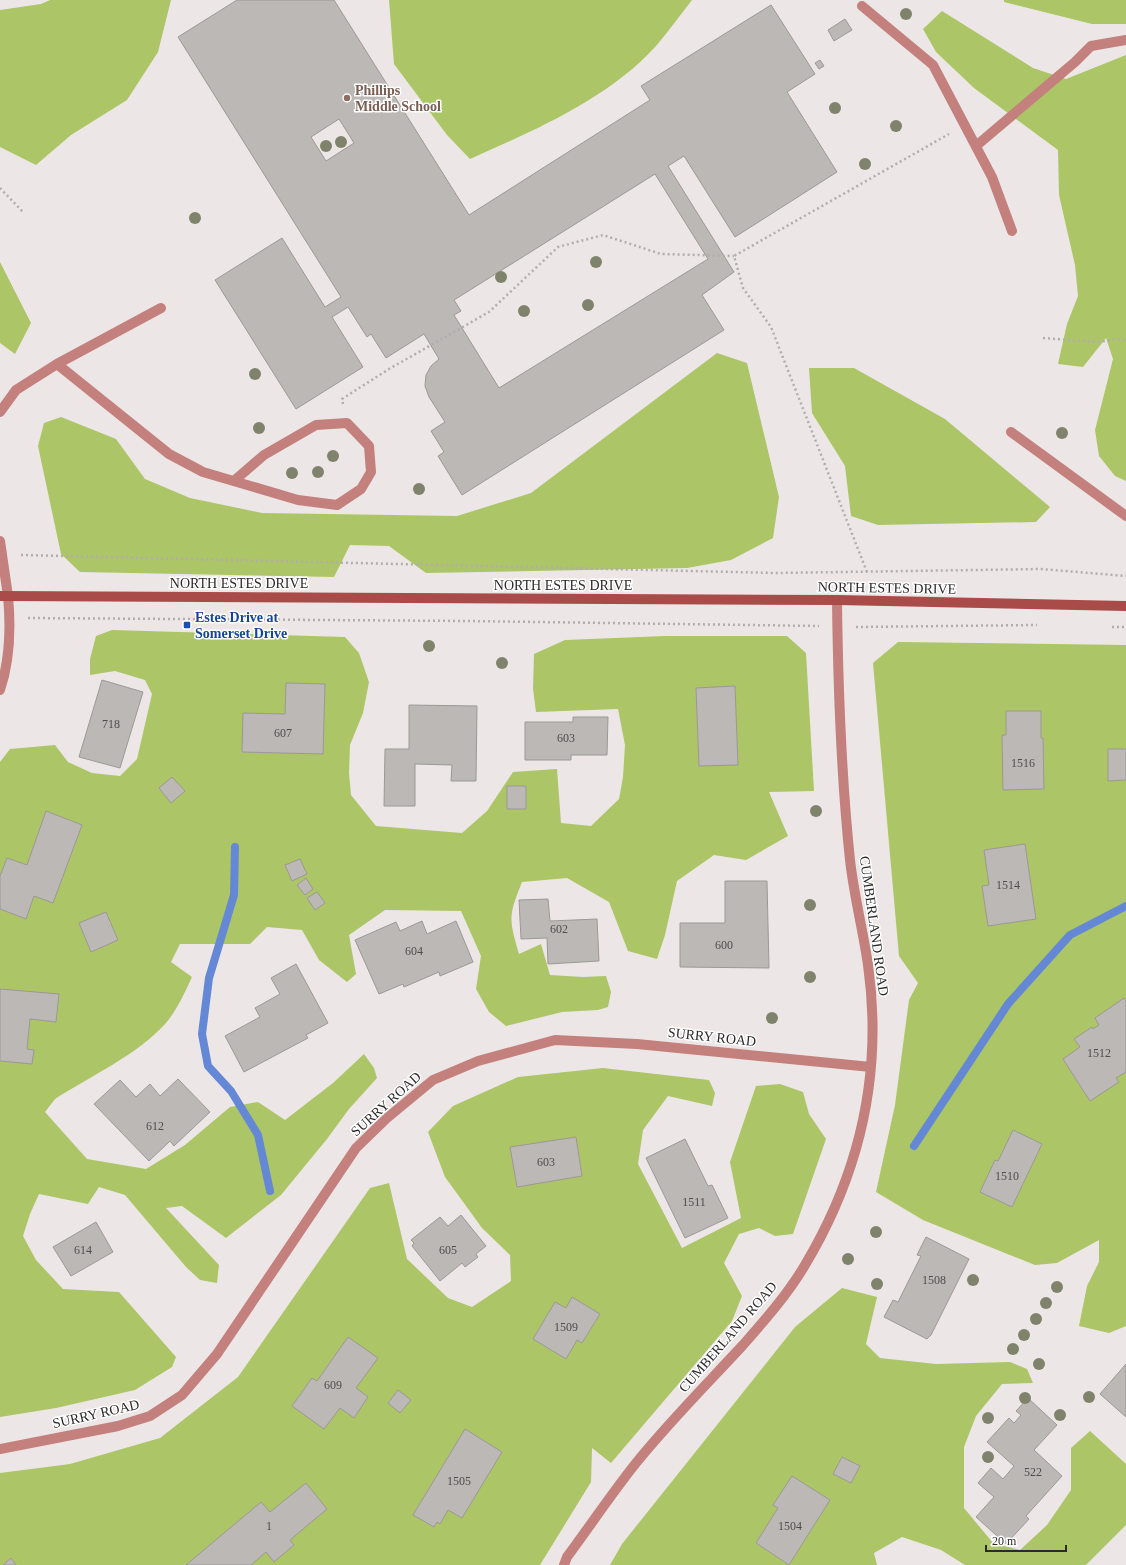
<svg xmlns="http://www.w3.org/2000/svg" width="1126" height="1565" font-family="Georgia,serif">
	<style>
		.forest { fill: #acc566 }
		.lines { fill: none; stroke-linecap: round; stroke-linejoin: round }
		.stream { stroke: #6488d6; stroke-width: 8 }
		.building { fill: #bbb8b6; stroke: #9c9896; fill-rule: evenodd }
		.path { stroke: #b1adac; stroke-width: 2.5; stroke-dasharray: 2 3; stroke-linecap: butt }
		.lane { stroke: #c3807c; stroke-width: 10 }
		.street { stroke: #c3807c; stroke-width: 10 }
		.secondary { stroke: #a94b48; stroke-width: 10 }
		.tree { fill: #80836c }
		.education-dot { fill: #8d6e63; stroke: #fff; stroke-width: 1.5 }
		.transit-dot { fill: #1a4fb4; stroke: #fff; stroke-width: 1.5 }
		.labels { text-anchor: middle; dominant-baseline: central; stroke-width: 3; stroke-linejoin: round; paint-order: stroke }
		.number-label { font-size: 12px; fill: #4f4d4c }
		.education-label { font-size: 14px; font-weight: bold; fill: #785e54; stroke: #fff; text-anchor: start }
		.street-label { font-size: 14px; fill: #2b2929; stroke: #fff }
		.transit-label { font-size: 14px; font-weight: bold; fill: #164399; stroke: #fff; text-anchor: start }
	</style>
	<rect width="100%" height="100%" fill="#ece7e6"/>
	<path class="forest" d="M50,0H171L158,52L127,100L71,135L36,165L0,147V10L41,4Z
		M389,0H692C680,15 669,31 656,46C608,99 535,130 470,159L447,135L394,64Z
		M1004,0H1126V24H1092L1004,2Z
		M942,11L1033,68L1066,79L1126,55V481L1115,476L1099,456L1095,430L1113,359L1106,338L1083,367L1058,364L1067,324L1078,296L1075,265L1059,195L1058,150L974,88L936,52L923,29Z
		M0,262L31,323L15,354L0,343Z
		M717,353L747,363L779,497L773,538L731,560L687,568L426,573L389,546L350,545L334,577L80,572L61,554L38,446L44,423L61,417L116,439L145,479L190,498L262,513L457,516L531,493Z
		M809,368H854L945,419L1050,507L1036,522L878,525L851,516L845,466L812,413Z
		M112,630L345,637L359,653L369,682L363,713L350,745L349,773L351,795L376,826L462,833L487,811L513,772L557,769L561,823L591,826L619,799L623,777L625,745L618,709L536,712L533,689L534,654L565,640L665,636H787L806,653L814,791L769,792L788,836L746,860L714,855L677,881L665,935L657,959L628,951L609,902L567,878L522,882C508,917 509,919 519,954L541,944L550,975L583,977L606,976L611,992L608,1007L598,1010L562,1012L506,1026L489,1012L476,989L481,956L461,911L385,910L349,935L356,974L347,982L319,960L302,930L267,927L250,944H180L171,962L192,977C185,992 177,1010 166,1023C136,1056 92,1075 55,1099L45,1112L87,1159L146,1169L185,1145L230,1107L258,1102L285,1120L333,1083L364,1054L374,1068L377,1078L349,1109L327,1139L281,1195L226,1238L182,1206L166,1208L219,1265L217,1283L200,1280L186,1267L125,1195L99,1187L88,1204L39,1194L30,1214L23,1236L36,1260L63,1289L119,1292L176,1357L172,1367L135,1390L56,1408L0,1417V762L10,749L55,745L68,762L92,773L120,776L137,759L152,694L145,680L115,671L90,675V659L96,636Z
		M898,642L1126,645V1326L1109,1333L1079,1326L1087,1286L1099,1262V1240L1057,1263L1035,1265L923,1220L876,1192L895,1105L909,1000L918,983L899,956L873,663Z
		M603,1068L709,1080L715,1093L712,1106L668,1096L643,1130L638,1164L682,1248L741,1218L730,1162L756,1086L780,1084L803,1092L809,1114L826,1139L793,1234L775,1236L759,1228L739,1234L724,1263L742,1296L732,1321L611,1463L592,1448L591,1482L540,1565H0V1473L70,1464L160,1438L238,1377L370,1188L389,1183L407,1259L448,1298L472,1307L511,1281L510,1255L482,1228L445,1177L428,1132L453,1106L518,1077Z
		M842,1288L877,1297L866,1344L880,1358L936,1364L1010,1362L1027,1369L1033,1383L1002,1384L976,1416L964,1447V1508L993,1543L1020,1550L1047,1525L1071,1490V1448L1090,1431L1126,1464V1525L1086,1565H965L941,1550L902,1537L874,1553L877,1565H610L622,1544L795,1327Z"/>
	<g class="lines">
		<path class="stream" d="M235,847L234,895L209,978L202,1034L208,1066L231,1091L258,1135L270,1191
			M914,1146L1008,1004L1070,935L1126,906"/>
	</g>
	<path class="building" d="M237,0H334L469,215L650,100L641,86L771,5L815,74L787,92L837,172L735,237L684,156L668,166L734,272L702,295L724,330L462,495L438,456L444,452L431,431L445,422L429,397L425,386L426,375L431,366L439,359L424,334L386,358L371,334L367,337L348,307L332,317L363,367L296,409L215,280L282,238L325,307L341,297L178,37ZM339,119L354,143L326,161L311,137ZM655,174L708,259L499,388L454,315L461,311L454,300Z
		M845,19L852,30L834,41L828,30Z
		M820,60L824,66L819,69L815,63Z
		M102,680L143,692L120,768L79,757Z
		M286,683L325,684L323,754L242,752L243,713L285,714Z
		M735,686L738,765L699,766L696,688Z
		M409,705L477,706L476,781H451L452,765L415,764V806H384L385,749H409Z
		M1006,711H1041V738H1043L1044,789L1003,790L1002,735H1006Z
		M573,717H608L607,755H571V760H525V722H573Z
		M1108,749H1126V780L1108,781Z
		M172,777L185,791L171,803L159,788Z
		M507,786H526V809H507Z
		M46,811L82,825L53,903L34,896L26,919L0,909V876L7,858L27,865Z
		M1025,844L1036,919L988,926L982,886L989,885L984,850Z
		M300,859L307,874L292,881L285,865Z
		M306,878L313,889L305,895L297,885Z
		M725,881H767L769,968L680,967V923H725Z
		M317,892L325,903L315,910L307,898Z
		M548,899L550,921L597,919L599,961L548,964L547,938L521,939L519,900Z
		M106,912L118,940L91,952L79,923Z
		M422,921L427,934L456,921L473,962L440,976L439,972L404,987L403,984L379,994L355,940L396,922L400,931Z
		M296,964L328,1023L306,1035L308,1038L244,1072L225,1036L260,1017L255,1008L280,994L271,978Z
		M0,989L59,994L56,1022L30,1019L27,1049L34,1050L32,1064L0,1061Z
		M1124,998L1126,1001V1072L1116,1078L1119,1082L1090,1101L1063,1059L1080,1047L1074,1039L1092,1027L1093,1029L1099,1025L1095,1018Z
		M178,1079L210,1112L174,1146L170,1141L149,1161L94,1104L120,1080L136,1097L150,1084L160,1096Z
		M1013,1130L1042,1144L1012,1207L980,1192L995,1160L998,1161Z
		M576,1137L582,1176L517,1187L510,1147Z
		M685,1139L708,1186L712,1185L728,1218L685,1238L646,1158Z
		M461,1215L486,1246L476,1254L478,1257L465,1267L462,1263L440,1281L412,1246L414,1243L411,1240L440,1217L448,1226Z
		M96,1222L113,1252L71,1276L53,1247Z
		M926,1237L969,1259L931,1335L927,1339L884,1317L893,1300L898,1302L921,1256L917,1255Z
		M572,1297L600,1314L582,1343L577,1340L566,1359L533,1339L555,1302L566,1308Z
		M348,1337L378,1358L356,1388L368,1397L354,1418L340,1408L324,1429L292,1406L312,1378L317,1381Z
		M1126,1364V1417L1100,1394Z
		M398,1390L411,1400L400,1413L388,1403Z
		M1028,1398L1057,1425L1034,1450L1062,1476L1026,1516L1029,1519L1006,1544L976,1517L994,1497L978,1483L991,1468L1003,1479L1014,1466L987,1442L1009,1418L1014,1423L1021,1415L1016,1411Z
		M465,1429L502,1452L462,1518L448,1510L440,1524L437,1522L434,1527L413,1515Z
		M842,1457L860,1466L851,1483L833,1474Z
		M792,1476L830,1500L789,1565L756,1543L778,1508L773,1505Z
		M306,1483L327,1509L290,1540L294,1545L274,1562L266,1552L251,1565H186L261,1502L270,1512Z
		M11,1558L16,1565H3Z"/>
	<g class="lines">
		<path class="path" d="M0,188L24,213
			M1043,338L1097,342L1119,339L1126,341
			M343,404L342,399L389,369L489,312L558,247L603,235L661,254L734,256
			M21,555L775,573L1041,569L1126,576
			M867,572L771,327L743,288L734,256L949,134
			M28,618L468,621L819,626
			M856,627L1037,625
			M1112,627H1126"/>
		<path class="lane" d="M862,6L933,65L992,177L1012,231
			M976,146L1075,62L1091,46L1126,40
			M57,364L169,454L203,472L298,500L337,505L361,489L371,472L369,446L347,423L316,425L264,455L235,480
			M0,412L16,390L57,364L161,308
			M1011,432L1126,516
			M0,541L8,596"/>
		<path class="street" d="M0,690C10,660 11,628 8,596
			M0,1449L118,1426L150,1416L182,1395L217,1354L356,1148L387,1118L433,1080L478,1061L555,1040L637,1044L871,1067
			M564,1565L567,1557C590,1526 612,1493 636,1463C669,1422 707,1384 743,1345C765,1320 788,1294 805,1265C860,1173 883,1072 868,965C863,930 854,896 850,860C841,774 838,687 837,600"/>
		<path class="secondary" d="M0,596L837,600L1126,606"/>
	</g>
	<g class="tree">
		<circle cx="906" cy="14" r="6"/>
		<circle cx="835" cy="108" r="6"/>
		<circle cx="896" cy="126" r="6"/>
		<circle cx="341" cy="142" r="6"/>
		<circle cx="326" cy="146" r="6"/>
		<circle cx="865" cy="164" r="6"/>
		<circle cx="195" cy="218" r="6"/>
		<circle cx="596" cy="262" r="6"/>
		<circle cx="501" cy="277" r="6"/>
		<circle cx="588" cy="305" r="6"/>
		<circle cx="524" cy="311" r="6"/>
		<circle cx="255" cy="374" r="6"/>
		<circle cx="259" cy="428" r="6"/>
		<circle cx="1062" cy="433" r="6"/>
		<circle cx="333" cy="456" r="6"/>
		<circle cx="318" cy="472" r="6"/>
		<circle cx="292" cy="473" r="6"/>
		<circle cx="419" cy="489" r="6"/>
		<circle cx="429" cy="646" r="6"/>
		<circle cx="502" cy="663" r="6"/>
		<circle cx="816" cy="811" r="6"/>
		<circle cx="810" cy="905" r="6"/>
		<circle cx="810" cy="977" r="6"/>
		<circle cx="772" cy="1018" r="6"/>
		<circle cx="876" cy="1232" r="6"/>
		<circle cx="848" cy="1259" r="6"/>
		<circle cx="973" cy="1280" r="6"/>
		<circle cx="877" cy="1284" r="6"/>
		<circle cx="1057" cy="1287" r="6"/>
		<circle cx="1046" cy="1303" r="6"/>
		<circle cx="1036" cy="1319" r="6"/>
		<circle cx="1024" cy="1335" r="6"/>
		<circle cx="1013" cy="1349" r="6"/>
		<circle cx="1039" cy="1364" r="6"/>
		<circle cx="1089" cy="1397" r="6"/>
		<circle cx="1025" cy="1398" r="6"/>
		<circle cx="1060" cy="1415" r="6"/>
		<circle cx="988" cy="1418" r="6"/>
		<circle cx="988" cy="1457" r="6"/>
	</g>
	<circle class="education-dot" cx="347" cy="98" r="4"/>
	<rect class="transit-dot" x="183" y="621" width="8" height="8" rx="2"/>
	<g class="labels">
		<g class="number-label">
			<text x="111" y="724">718</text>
			<text x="283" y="733">607</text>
			<text x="566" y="738">603</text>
			<text x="1023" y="763">1516</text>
			<text x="1008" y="885">1514</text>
			<text x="559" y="929">602</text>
			<text x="724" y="945">600</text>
			<text x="414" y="951">604</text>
			<text x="1099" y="1053">1512</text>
			<text x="155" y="1126">612</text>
			<text x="546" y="1162">603</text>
			<text x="1007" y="1176">1510</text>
			<text x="694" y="1202">1511</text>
			<text x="83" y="1250">614</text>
			<text x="448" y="1250">605</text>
			<text x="934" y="1280">1508</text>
			<text x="566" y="1327">1509</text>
			<text x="333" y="1385">609</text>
			<text x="1033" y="1472">522</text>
			<text x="459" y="1481">1505</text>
			<text x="269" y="1526">1</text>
			<text x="790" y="1526">1504</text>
		</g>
		<g class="education-label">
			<text x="355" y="90">Phillips<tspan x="355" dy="16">Middle School</tspan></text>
		</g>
		<g class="street-label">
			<text x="239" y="583">NORTH ESTES DRIVE</text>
			<text x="563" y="585">NORTH ESTES DRIVE</text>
			<text transform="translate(887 588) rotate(1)">NORTH ESTES DRIVE</text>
			<text transform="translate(874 926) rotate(82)">CUMBERLAND ROAD</text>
			<text transform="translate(712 1037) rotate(6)">SURRY ROAD</text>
			<text transform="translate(386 1104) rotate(-42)">SURRY ROAD</text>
			<text transform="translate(728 1337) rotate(-49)">CUMBERLAND ROAD</text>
			<text transform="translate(96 1414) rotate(-13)">SURRY ROAD</text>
		</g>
		<g class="transit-label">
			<text x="195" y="617">Estes Drive at<tspan x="195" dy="16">Somerset Drive</tspan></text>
		</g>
	</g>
	<path d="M986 1545v6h80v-6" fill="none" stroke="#2b2929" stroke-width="2"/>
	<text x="992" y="1545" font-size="12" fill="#2b2929" stroke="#ffffff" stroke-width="3" paint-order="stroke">20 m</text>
</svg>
